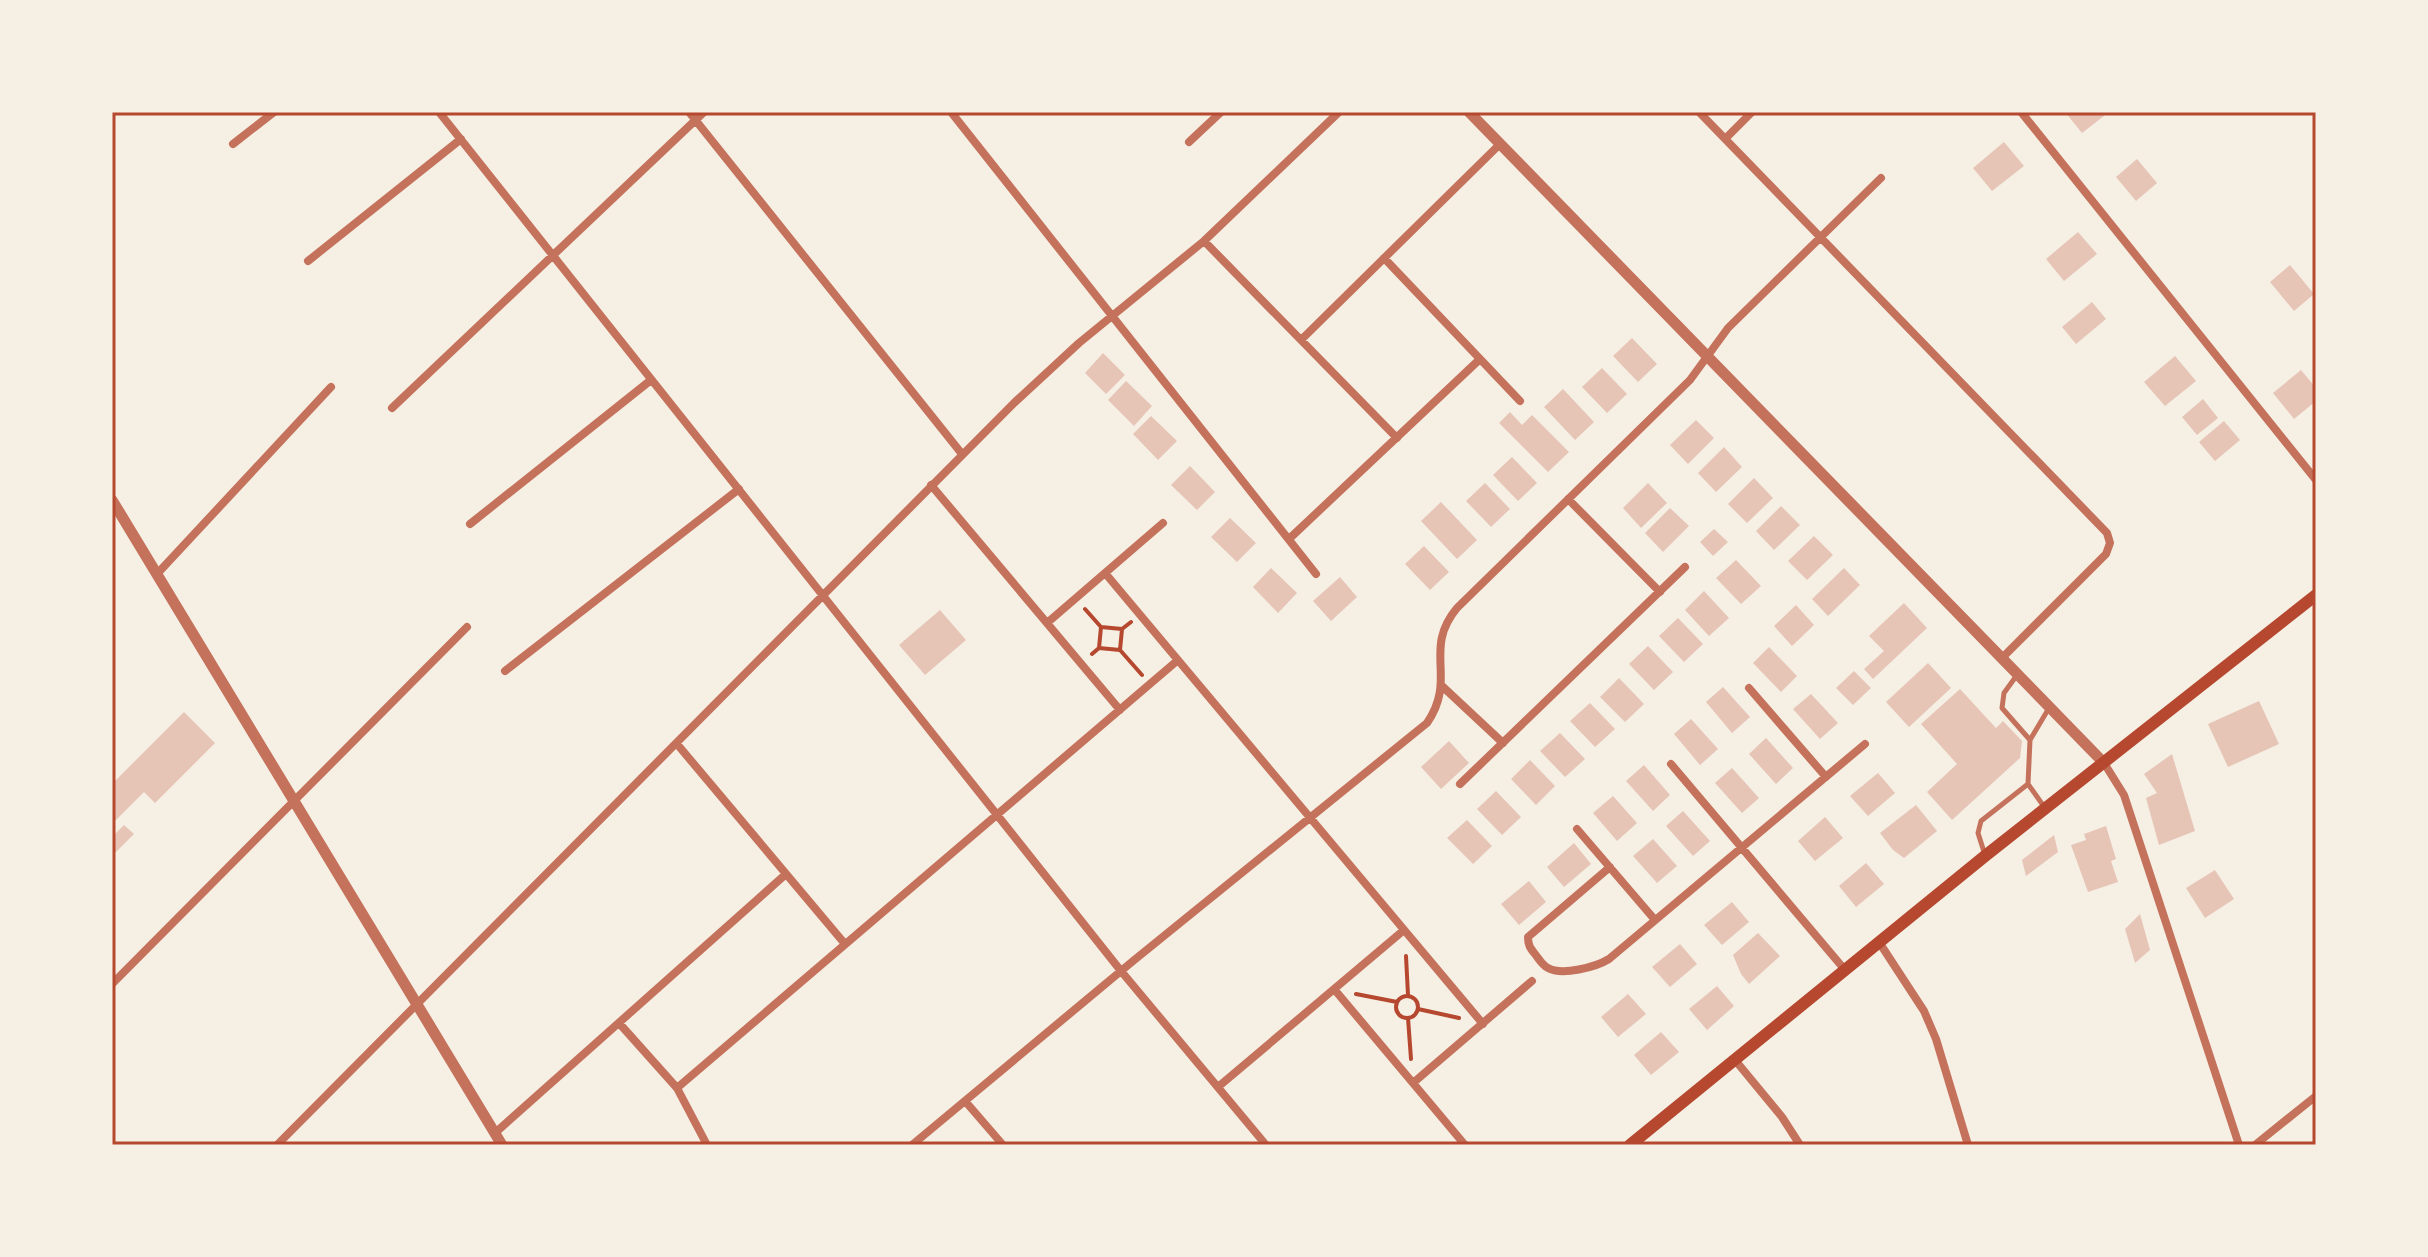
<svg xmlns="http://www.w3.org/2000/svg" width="2428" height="1257" font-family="Literata,serif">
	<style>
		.building { fill: #e6c5b7 }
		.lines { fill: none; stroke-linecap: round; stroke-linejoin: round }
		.path { stroke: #b5482f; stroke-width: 4 }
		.service { stroke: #c5725c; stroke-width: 5 }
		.minor { stroke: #c5725c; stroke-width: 8 }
		.tertiary { stroke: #c5725c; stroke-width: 11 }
		.secondary { stroke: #b5482f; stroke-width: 12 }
		.neatline { fill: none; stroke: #b5482f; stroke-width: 3 }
	</style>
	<rect width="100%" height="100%" fill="#f6efe4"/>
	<path class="building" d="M2065,112H2109L2082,133Z
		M2004,142L2024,166L1992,191L1973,168Z
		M2137,159L2157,183L2136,201L2116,177Z
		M2078,232L2097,254L2064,281L2046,259Z
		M2290,265L2314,294L2294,311L2270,282Z
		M2092,302L2106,319L2076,344L2062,327Z
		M1632,338L1657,364L1638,382L1613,356Z
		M1103,353L1125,375L1106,394L1085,373Z
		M2175,356L2196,381L2165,406L2144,382Z
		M1602,368L1627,394L1607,413L1582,387Z
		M2301,370L2316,388V401L2294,419L2273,393Z
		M1126,381L1152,406L1134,426L1108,400Z
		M1563,389L1594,422L1575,440L1544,407Z
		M2203,399L2218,418L2197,435L2182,417Z
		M1510,412L1522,425L1532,415L1569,452L1548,472L1499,423Z
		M1151,416L1177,441L1158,460L1133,434Z
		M1696,420L1714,438L1688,464L1670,445Z
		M2224,421L2240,440L2215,461L2199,442Z
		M1724,447L1742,467L1716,492L1698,473Z
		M1512,457L1537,483L1518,501L1493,475Z
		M1190,466L1215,492L1197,510L1171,485Z
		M1754,478L1773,498L1747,523L1728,504Z
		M1485,483L1510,509L1491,527L1466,501Z
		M1648,483L1667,503L1641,528L1623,508Z
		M1441,502L1477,540L1457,559L1421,521Z
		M1781,506L1800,525L1774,550L1756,531Z
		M1670,508L1689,526L1663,552L1645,533Z
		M1230,518L1256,543L1237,562L1211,537Z
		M1714,529L1728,542L1713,556L1700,542Z
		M1814,536L1833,555L1807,580L1788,561Z
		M1424,546L1449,572L1430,590L1405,564Z
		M1736,560L1761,586L1741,604L1716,578Z
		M1271,568L1297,593L1278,613L1253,587Z
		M1844,568L1860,585L1828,616L1812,599Z
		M1340,577L1357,597L1331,621L1313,601Z
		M1704,591L1729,618L1709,636L1685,610Z
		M1904,603L1927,628L1873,679L1864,669L1884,651L1869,636Z
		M1796,605L1814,625L1792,646L1774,626Z
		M940,610L966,640L925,675L899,645Z
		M1678,618L1703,644L1684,662L1659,636Z
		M1648,646L1673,672L1654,690L1629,664Z
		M1769,647L1797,676L1781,692L1753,663Z
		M1928,663L1951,688L1909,727L1886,702Z
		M1854,671L1871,688L1853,705L1836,688Z
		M1619,678L1644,704L1625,722L1600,697Z
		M1723,687L1750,717L1732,733L1706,702Z
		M1960,689L1996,728L2003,721L2022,741L2020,758L1952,820L1927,792L1957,764L1921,724Z
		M1811,694L1838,723L1820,739L1793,709Z
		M2259,701L2279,744L2228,767L2208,724Z
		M1590,703L1615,729L1595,747L1570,721Z
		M184,712L215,743L155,803L144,792L112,824V784Z
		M1691,719L1718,749L1700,765L1674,734Z
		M1560,733L1585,759L1565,777L1540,751Z
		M1766,738L1793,768L1776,784L1749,754Z
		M1449,741L1469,763L1441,789L1421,767Z
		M2172,754L2195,831L2159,845L2146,798L2157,793L2144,774Z
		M1530,760L1555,786L1536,805L1511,779Z
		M1644,765L1670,795L1653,811L1626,781Z
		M1732,768L1759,798L1742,813L1715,783Z
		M1878,773L1895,793L1868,816L1850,796Z
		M1496,791L1521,817L1502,835L1477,809Z
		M1613,796L1637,823L1617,841L1593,813Z
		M1916,805L1937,831L1904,858L1893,850L1880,833Z
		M1683,811L1710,841L1693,856L1666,826Z
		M1825,817L1843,838L1815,861L1798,841Z
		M1467,820L1492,846L1473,864L1447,838Z
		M124,825L134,834L112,856V837Z
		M2106,826L2116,859L2111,861L2118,882L2088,892L2071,845L2086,840L2084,834Z
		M2054,835L2058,852L2026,876L2022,860Z
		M1653,839L1677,866L1657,883L1633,856Z
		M1574,843L1591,864L1564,887L1547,867Z
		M1866,863L1884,884L1856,907L1839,886Z
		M2215,870L2234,899L2205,918L2186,888Z
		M1529,881L1546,902L1519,925L1501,904Z
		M1732,902L1749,922L1722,945L1704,925Z
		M2140,914L2150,950L2135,963L2125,929Z
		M1758,933L1780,956L1749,984L1741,974L1733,955Z
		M1680,944L1697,964L1670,987L1652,967Z
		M1717,986L1734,1006L1707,1030L1689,1009Z
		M1628,994L1646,1014L1618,1037L1601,1017Z
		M1661,1032L1679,1052L1651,1075L1634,1055Z"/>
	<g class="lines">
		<path class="path" d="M1085,609L1101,627
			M1099,648L1120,650L1122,629
			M1120,650L1142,675
			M1092,654L1099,648L1101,627L1122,629L1131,622
			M1406,956L1408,995
			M1356,994L1397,1002
			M1396 1007a11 11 0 1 1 22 0a11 11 0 1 1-22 0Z
			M1418,1009L1459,1018
			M1408,1018L1411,1059"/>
		<path class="service" d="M2017,675L2004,693L2002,708L2030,740
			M2045,808L2028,784L2030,740L2049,708
			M1985,855L1978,833L1981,821L2028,784"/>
		<path class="minor" d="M439,112L1121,971L1266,1145
			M689,112L962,454
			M951,112L1316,574
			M1699,112L2107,533L2110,543L2106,554L2002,658
			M2021,112L2316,480
			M1725,139L1752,112
			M1189,142L1221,112
			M233,144L274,112
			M1204,241L1397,438
			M1384,258L1520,401
			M308,261L461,139
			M1301,340L1500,144
			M392,408L704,112
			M931,485L1120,710
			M1568,499L1660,592
			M470,524L651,380
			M1289,539L1480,359
			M1105,573L1483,1024
			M157,574L331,387
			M1047,623L1163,523
			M505,671L739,489
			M1442,686L1503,743
			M1749,688L1826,777
			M677,744L845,944
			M2104,763L2124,795L2239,1145
			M1671,764L1845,970
			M1460,784L1685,567
			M1577,829L1655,920
			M1610,867L1528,937C1528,945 1530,948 1535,954C1539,959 1542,965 1548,968C1562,976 1596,967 1609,959L1865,744
			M1879,942L1924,1011L1936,1039L1968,1145
			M112,984L467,627
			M1334,989L1465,1145
			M619,1023L677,1088L707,1145
			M1735,1060L1782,1117L1800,1145
			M1413,1083L1532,981
			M1218,1087L1404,930
			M677,1088L1178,660
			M965,1101L1003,1145
			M495,1133L786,874
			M277,1145L1014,403L1079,343L1204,241L1339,112
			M912,1145L1133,961L1427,723C1458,678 1422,650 1457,608L1690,380L1728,328L1881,178
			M2255,1145L2316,1096"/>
		<path class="tertiary" d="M1469,112L2104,763
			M112,500L502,1145"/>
		<path class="secondary" d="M1630,1145L1985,856L2316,595"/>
	</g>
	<rect width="2428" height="1257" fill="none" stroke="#f6efe4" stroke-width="228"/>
	<rect x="114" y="114" width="2200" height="1029" class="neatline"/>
</svg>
